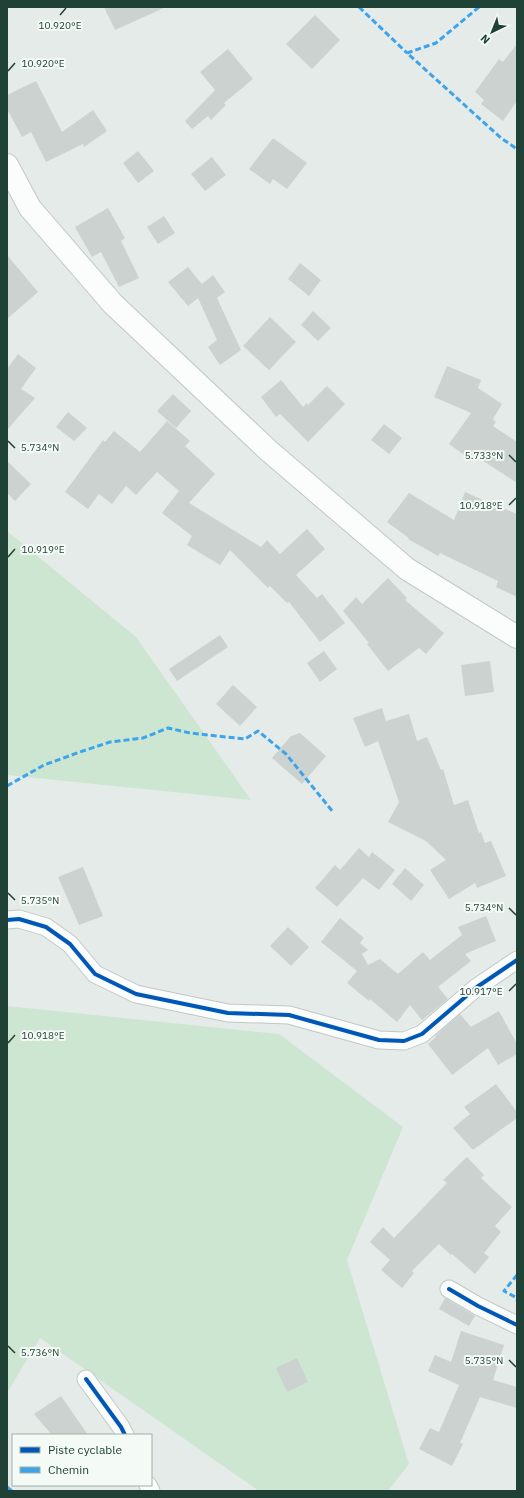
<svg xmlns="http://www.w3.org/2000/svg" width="524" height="1498" font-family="'IBM Plex Sans',sans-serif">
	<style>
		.green { fill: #cde6d2 }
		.building { fill: #ccd2cf }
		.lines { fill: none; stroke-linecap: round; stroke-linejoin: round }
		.street-casing { stroke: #c2c8c5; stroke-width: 19 }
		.secondary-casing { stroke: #c0c9c5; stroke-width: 24 }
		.street { stroke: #fbfcfc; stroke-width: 17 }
		.secondary { stroke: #fbfcfc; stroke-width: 22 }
		.quiet { stroke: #3da4eb; stroke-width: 3; stroke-dasharray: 6 3; stroke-linecap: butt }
		.cycleway-casing { stroke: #f4faf6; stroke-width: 6 }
		.cycleway { stroke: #0057b8; stroke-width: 4 }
		.ticks { fill: none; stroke: #204236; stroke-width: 1.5 }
		.ticks-label { font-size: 10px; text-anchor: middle; fill: #204236; stroke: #f4faf6; stroke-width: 4; stroke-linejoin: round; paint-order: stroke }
	</style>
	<rect width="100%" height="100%" fill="#e5ebe8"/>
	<path class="green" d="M7,531L136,637L251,800L7,775Z
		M7,1006L279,1034L403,1127L347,1260L409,1464L388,1491H259L40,1338L7,1393Z"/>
	<path class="building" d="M104,7H166L115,30Z
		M315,15L340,40L312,69L286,44Z
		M517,44V101L503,121L481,104L484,100L475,92L499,59L503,62Z
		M228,49L253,79L224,103L226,105L211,120L208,116L192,129L185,121L215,90L200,72Z
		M36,81L62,132L93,110L107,131L84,147L83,144L46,162L31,132L22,137L7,109V95Z
		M273,138L307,163L287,189L273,179L270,184L249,169Z
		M138,151L154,171L138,183L123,163Z
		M212,157L226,175L205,191L191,174Z
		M108,208L125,238L121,241L139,278L119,287L101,252L92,257L75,227Z
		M164,216L175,233L158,244L147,227Z
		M7,255L38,292L7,319Z
		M300,263L321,280L309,296L288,279Z
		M188,267L202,284L213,275L225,292L217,298L241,350L220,365L208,347L217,340L198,298L188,306L168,282Z
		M313,311L331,328L318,341L301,325Z
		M270,317L296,342L269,370L243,346Z
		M18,354L36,368L21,389L35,398L7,430V369Z
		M447,366L481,380L478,388L502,404L493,419L496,422L493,426L517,442V483L473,454L470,459L449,444L471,413L434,397Z
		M281,380L303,407L307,403L308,405L327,386L345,404L308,442L280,414L276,417L261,397Z
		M173,394L191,411L176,428L157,411Z
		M68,412L87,428L74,441L56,427Z
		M167,421L190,441L185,446L215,474L189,503L261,547L267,540L280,554L307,529L325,549L296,575L317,598L322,594L345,623L320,642L289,602L287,603L270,586L268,588L230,550L220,565L187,545L192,536L162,513L179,491L157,472L136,495L126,486L112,504L99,494L88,509L65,492L103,440L105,442L114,431L140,452Z
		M384,424L402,438L389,454L371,440Z
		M7,461L31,484L15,501L7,493Z
		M465,492L505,510V509L517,514V597L496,587L498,581L440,553L438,556L408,539L409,538L387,522L409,493L454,520Z
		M388,578L407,598L405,600L444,633L426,654L419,648L388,671L367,644L369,643L343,611L356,597L362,604Z
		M220,635L228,647L177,681L169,669Z
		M324,651L337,669L320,682L307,663Z
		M490,661L494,692L465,696L461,665Z
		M233,685L257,707L240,726L216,704Z
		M382,708L386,721L409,714L417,741L427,737L441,770L443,769L454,805L468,800L479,833L481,832L485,843L491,841L506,876L477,888L475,883L449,899L430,870L446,860L426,841L388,822L399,802L378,741L365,747L353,718Z
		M300,733L326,756L302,784L272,758L291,736Z
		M359,848L369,857L372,852L395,870L379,890L363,878L337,907L315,888L335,865L340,870Z
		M83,867L103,916L79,925L58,877Z
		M405,868L424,885L411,901L392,884Z
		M486,916L496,941L465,954L471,961L438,987L448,999L422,1020L410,1005L397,1022L370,999L369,1001L347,983L357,971L321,942L340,918L364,938L360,943L368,950L362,954L368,965L380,959L398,974L423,952L430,960L462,935L458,927Z
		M288,927L309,947L291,966L270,946Z
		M499,1011L517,1044V1054L498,1065L488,1048L452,1075L428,1044L436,1037L435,1036L460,1014L471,1027Z
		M496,1084L517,1112V1118L473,1150L453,1128L470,1114L464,1107Z
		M467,1157L484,1175L481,1178L512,1207L495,1226L501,1232L484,1253L489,1257L475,1274L452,1254L451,1255L439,1244L412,1271L414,1273L402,1288L381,1270L390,1260L370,1242L383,1227L394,1238L447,1183L443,1180Z
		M445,1298L475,1316L469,1326L439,1309Z
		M461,1331L504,1345L493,1380L517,1387V1408L480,1397L460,1443L463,1444L452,1466L419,1449L430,1428L439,1432L459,1385L428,1371L435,1355L451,1362Z
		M297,1358L308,1382L287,1392L276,1368Z
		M61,1396L88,1435H52L34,1414Z"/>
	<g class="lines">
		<g class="street-casing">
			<path id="street" d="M7,920L19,919L46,927L70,944L95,974L136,994L228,1013L289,1015L379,1040L404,1041L422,1034L477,987L517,960
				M449,1289L478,1306L517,1325
				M86,1379L121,1427L125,1435
				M148,1485L151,1491"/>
		</g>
		<g class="secondary-casing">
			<path id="secondary" d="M7,165L30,208L113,304L269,451L407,569L517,637"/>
		</g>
		<use href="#street" class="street"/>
		<use href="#secondary" class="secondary"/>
		<path class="quiet" d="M359,7L407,53
			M479,7L436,43L407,53L501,138L517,149
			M7,786L44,765L80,752L110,742L143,738L168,728L190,733L245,739L258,731L286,754L333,812
			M517,1275L504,1291L515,1297L517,1300
			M7,1487L12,1491"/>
		<g class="cycleway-casing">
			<path id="cycleway" d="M7,920L19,919L46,927L70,944L95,974L136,994L228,1013L289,1015L379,1040L404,1041L422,1034L477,987L517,960
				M449,1289L478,1306L517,1325
				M86,1379L121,1427L125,1435"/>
		</g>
		<use href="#cycleway" class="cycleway"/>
	</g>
	<path class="ticks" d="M60,15L66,8M8,71L15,63M8,441L15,448M509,455L516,462M509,505L516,498M8,557L15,549M8,893L15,900M509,908L516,915M509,991L516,984M8,1043L15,1035M8,1346L15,1353M509,1360L516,1367"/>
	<g class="ticks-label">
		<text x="60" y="29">10.920°E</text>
		<text x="43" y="67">10.920°E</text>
		<text x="40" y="451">5.734°N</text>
		<text x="484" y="459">5.733°N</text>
		<text x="481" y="509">10.918°E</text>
		<text x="43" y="553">10.919°E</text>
		<text x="40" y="904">5.735°N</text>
		<text x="484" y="911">5.734°N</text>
		<text x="481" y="995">10.917°E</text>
		<text x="43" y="1039">10.918°E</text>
		<text x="40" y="1356">5.736°N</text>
		<text x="484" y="1364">5.735°N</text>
	</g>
	<rect width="524" height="1498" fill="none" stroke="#204236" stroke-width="16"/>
	<rect x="12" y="1434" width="140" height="52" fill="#f4faf6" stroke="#9fb0a9"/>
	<rect x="20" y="1447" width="20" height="6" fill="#0057b8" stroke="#9fb0a9"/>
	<text x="48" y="1454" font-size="12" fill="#204236">Piste cyclable</text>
	<rect x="20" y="1467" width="20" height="6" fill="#3da4eb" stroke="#9fb0a9"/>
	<text x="48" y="1474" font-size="12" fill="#204236">Chemin</text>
	<g transform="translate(492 32) rotate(223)" stroke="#f4faf6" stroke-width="3" paint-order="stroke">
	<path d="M0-3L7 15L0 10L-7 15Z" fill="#204236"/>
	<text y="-6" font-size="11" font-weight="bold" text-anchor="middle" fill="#204236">N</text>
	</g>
</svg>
